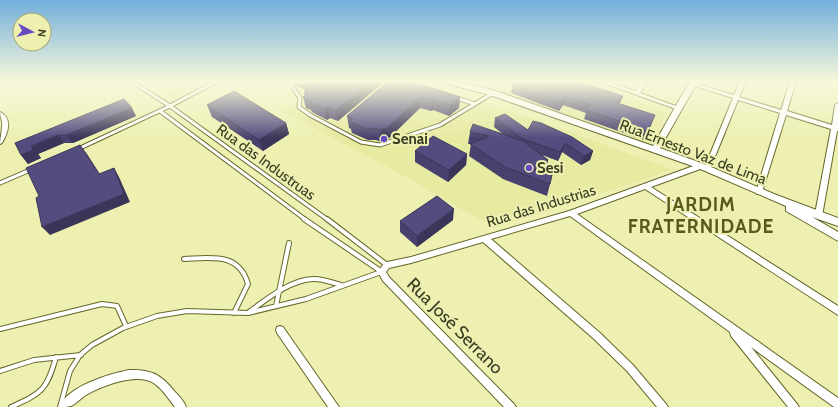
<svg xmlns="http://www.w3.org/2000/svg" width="838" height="407" font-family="Cabin,sans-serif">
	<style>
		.built { fill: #e7eaa1 }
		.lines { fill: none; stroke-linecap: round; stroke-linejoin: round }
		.lane-far1-casing { stroke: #65662a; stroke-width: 5 }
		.lane-casing { stroke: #65662a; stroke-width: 6 }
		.street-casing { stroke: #65662a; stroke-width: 2 }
		.secondary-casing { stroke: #65662a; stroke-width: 2 }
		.lane-far1 { stroke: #fff; stroke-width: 3 }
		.lane { stroke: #fff; stroke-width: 4 }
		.street { fill: #fff; fill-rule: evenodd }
		.secondary { fill: #fff; fill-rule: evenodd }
		.wall { fill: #48416d }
		.shaded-wall { fill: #3b3559 }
		.building { fill: #544c7f; stroke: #3b3559 }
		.poi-dot { fill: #6849c2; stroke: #edf0b0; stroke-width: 1.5 }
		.labels { text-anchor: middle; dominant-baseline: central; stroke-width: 4; stroke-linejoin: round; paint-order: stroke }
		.poi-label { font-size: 15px; font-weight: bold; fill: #3b3c22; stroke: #edf0b0; text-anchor: start }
		.street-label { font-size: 15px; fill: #3b3c22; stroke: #edf0b0 }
		.near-street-label { font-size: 18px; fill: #3b3c22; stroke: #edf0b0 }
		.district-label { font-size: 19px; font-weight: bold; letter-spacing: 1px; fill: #58591b; stroke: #edf0b0 }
	</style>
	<rect width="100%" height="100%" fill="#edf0b0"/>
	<path class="built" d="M147,81H204L173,97Z
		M327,81H404L432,88L537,120L673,170L494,228L387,166L283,112Z
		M461,81H582L660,108L667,115L652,142L648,144L529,104L506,94Z"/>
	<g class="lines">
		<g class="lane-far1-casing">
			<path id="lane-far1" d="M131,81L170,106L328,220
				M294,89L300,98L299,107L310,115L361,142L380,145L440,125L493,93
				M457,98L475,104
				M160,111L306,220
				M78,149L170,106L217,81
				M0,183L30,170"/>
		</g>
		<g class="lane-casing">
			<path id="lane" d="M304,219L382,272
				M327,219L387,265
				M184,259C211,258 239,252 248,284L234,313
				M276,306L289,243
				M249,312C267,299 290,280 313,279C322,278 332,283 341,285
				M0,329L102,304L117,306L126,326
				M0,371L34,360L81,355
				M11,407C42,393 47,390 56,357
				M60,407L70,371L80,355L92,345L123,328L157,316L187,311L248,313L306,299L381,272"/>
		</g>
		<g class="street-casing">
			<path id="street" d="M598,81H606L635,91L642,81H648L640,93L681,108L678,110L676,109Z
				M740,81H746L739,97L781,110L790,81H796L787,111L832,125L835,105L838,103V131H837L822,216H816L815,214L831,129L786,115L762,192L761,194H757L756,192L780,113L738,100L710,169L707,171H705L704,169L733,98L689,84L690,83H694L734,95Z
				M0,112C13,118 8,133 2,143L0,144C0,138 2,132 2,126C3,121 0,117 0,112Z
				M699,164H701L704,166L703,168L651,187L838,306V315L645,189L577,214L838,398V407H834L751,347L797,404L799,407H788L731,336L730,332L570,216L491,239L600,333L633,365L666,404L668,407H657L627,371L594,339L483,242L411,263L389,268L386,272L389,277L514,404L516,407H504L383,281L378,272L384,263L387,262L411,257L569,211Z
				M280,326L283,327L339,407H328L277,333L276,330L277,327Z
				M129,370C151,369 162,375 175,392C179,396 184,401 186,407H175C168,398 161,387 152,382C135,373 101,386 86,395C81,398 77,403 71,406C68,407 63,407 59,407C68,386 109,374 129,370Z"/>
		</g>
		<g class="secondary-casing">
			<path id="secondary" d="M442,81H455L496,91L653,146L690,81H698L660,148L704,164L774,194L838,218V226L812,217L838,232V241L786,211V206L698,168L490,95L443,83Z"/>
		</g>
		<use href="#lane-far1" class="lane-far1"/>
		<use href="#lane" class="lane"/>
		<use href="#street" class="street"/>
		<use href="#secondary" class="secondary"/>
	</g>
	<path class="wall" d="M293,81H385L338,121L330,118L327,120L312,112L311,110L306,108L303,97L305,96L304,91L306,90L294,85Z
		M389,81L460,97L459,108L449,116L433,110L431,111L420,108L388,139L381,142L376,140H368L352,133L351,129L349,128L347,116Z
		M513,84L623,96L619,104L655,115L644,140L584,119L586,113L563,105L559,111L511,93Z
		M124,99L136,116L73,143H64L38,154L41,158L28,164L21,155Z
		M207,105L286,123L289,134L263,151L212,117Z
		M495,118L528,130L593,151L590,160L581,165L562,152L558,161L542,155L548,160L545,172H544L550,184L547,196L503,179L469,156L471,144H468L470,132L504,135L494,127Z
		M415,151L467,154L466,165L448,182L415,162Z
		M453,220L417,247L400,232V221Z"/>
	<path class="shaded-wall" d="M371,81H385L338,121L336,110Z
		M565,96L563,105L559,111L561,102Z
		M623,96L619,105L617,103Z
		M420,97V108L388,139L381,142L380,130Z
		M460,97L459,108L449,116L450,105Z
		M433,98V110L431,111L432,100Z
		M328,107L330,118L327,120L325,109Z
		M132,108L136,116L73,143L66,135Z
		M286,123L289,134L263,151L259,140Z
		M58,135L64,143L38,154L41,158L28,164L21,155L31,146Z
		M565,143L562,152L558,161L560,152Z
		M80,145L87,154L105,182L99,174Z
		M593,151L590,160L581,165L584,156Z
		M467,154L466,165L448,182L449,170Z
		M548,160L545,172L535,179L534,170Z
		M114,168L119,177L130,202L50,235L42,227Z
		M454,209L453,220L417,247V236Z"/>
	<path class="building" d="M309,81H371L336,110L328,107L325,109L309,101L310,100L303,97L308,93L304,91L315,84Z
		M389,81H411L460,97L450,105L433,98L432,100L420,97L387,128L380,130L375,128L367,129L350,122L353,119L347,116Z
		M516,81H576L623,96L617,103L655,115L648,131L587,110L591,105L565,96L561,102L513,84Z
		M234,91L286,123L259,140L207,105Z
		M124,99L132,108L66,135H58L31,146L33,150L21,155L15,143Z
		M505,114L528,130L533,121L541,123L572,137L593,151L584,156L565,143L560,152L523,139L495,118Z
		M473,124L523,141L548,160L534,170L552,175L550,184L505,167L470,144L489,136L470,132Z
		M433,136L467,154L449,170L415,151Z
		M80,145L99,174L114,168L124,194L42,227L36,198L39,196L26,168Z
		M437,196L454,209L417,236L400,221Z"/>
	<linearGradient id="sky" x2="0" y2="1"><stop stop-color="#71afdb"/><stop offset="0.59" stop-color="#f7f8db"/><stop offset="1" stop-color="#f7f8db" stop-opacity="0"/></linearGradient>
	<rect width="838" height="138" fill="url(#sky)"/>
	<g class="poi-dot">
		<circle cx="384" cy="139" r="4"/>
		<circle cx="529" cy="168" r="4"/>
	</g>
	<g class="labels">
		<g class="poi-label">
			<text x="392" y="139">Senai</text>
			<text x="537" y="168">Sesi</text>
		</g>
		<g class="street-label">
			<text transform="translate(693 152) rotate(21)">Rua Ernesto Vaz de Lima</text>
			<text transform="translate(266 162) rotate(36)">Rua das Industruas</text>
			<text transform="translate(541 206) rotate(-17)">Rua das Industrias</text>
		</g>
		<g class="near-street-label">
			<text transform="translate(455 326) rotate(45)">Rua José Serrano</text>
		</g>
		<g class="district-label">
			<text x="701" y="204">JARDIM<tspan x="701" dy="22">FRATERNIDADE</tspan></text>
		</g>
	</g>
	<g transform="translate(32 32) rotate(97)"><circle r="19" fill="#edf0b0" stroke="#a6a877"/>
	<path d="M0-3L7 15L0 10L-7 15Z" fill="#6849c2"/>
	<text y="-6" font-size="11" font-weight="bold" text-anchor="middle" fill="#3b3c22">N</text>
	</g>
</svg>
